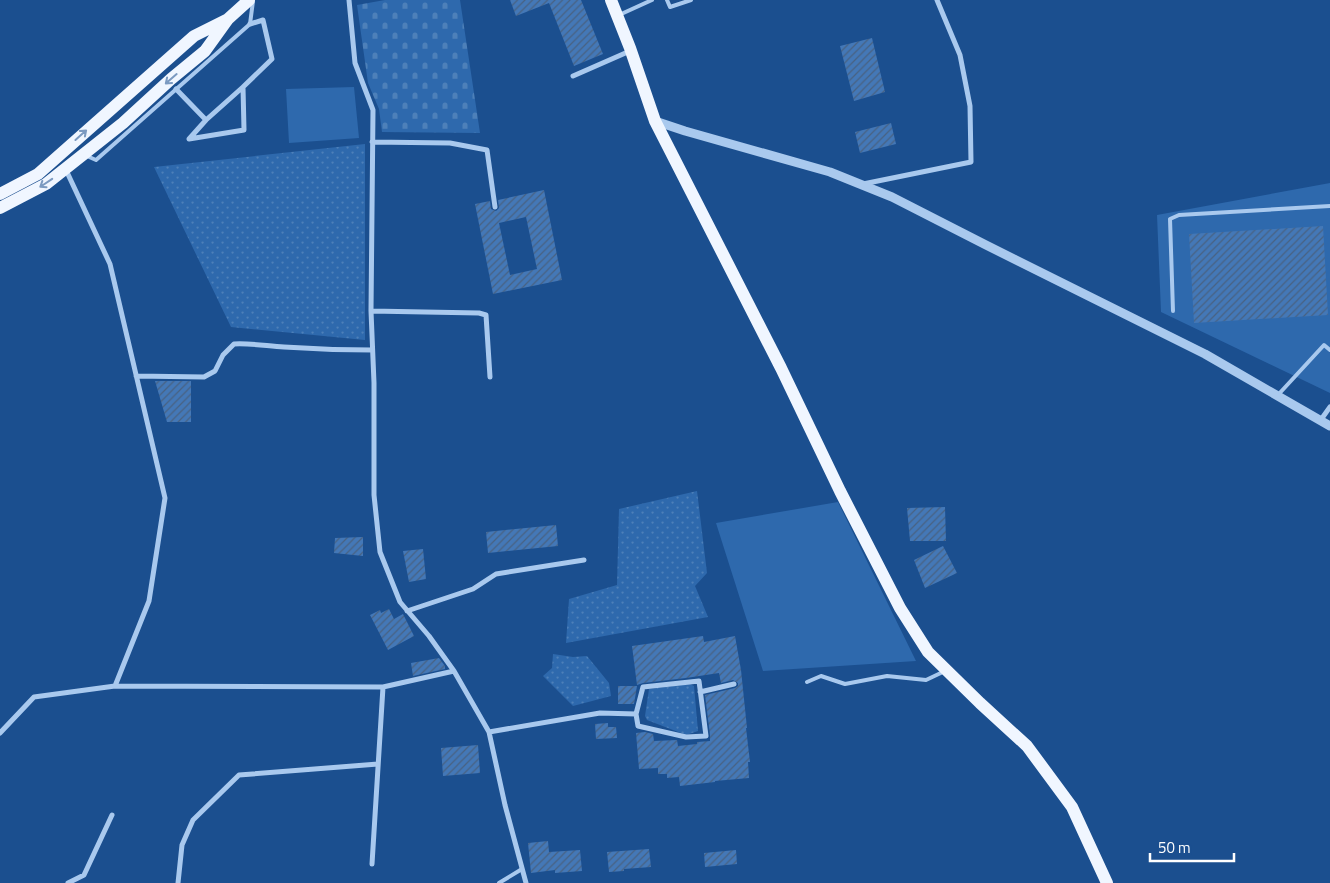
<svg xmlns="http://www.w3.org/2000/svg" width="1330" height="883" font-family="'Titillium Web',sans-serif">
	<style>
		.grass { fill: #2e69ad }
		.cemetery { fill: url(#cemetery-stones) }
		.park { fill: url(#park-dots) }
		.building { fill: url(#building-hatch); fill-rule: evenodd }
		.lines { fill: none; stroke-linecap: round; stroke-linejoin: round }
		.service { stroke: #a9c9ee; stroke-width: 4 }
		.minor { stroke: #a9c9ee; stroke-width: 5 }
		.tertiary { stroke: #a9c9ee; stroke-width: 9 }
		.primary { stroke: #f0f6ff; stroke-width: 12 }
		.oneway { stroke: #7b9ac1 }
	</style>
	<defs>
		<pattern id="cemetery-stones" width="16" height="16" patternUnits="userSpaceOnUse" patternTransform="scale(1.25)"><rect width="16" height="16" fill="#2e69ad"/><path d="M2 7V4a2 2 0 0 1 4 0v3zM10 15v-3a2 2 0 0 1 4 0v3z" fill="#4d80b9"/></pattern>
		<pattern id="park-dots" width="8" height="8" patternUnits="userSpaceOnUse" patternTransform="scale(1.25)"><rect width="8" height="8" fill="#2e69ad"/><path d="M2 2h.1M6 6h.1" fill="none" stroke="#4d80b9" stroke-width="1.8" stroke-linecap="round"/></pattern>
		<pattern id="building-hatch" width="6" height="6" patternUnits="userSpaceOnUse" patternTransform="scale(1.25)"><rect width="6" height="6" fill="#4478b7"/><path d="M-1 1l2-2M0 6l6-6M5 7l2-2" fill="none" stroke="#486282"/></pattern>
	</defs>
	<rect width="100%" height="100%" fill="#1b4f8f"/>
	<path class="grass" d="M354,87L359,138L289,143L286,89Z
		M1330,183V393L1161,312L1157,215Z
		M838,502L916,661L763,671L716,523Z"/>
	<path class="cemetery" d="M385,0H460L480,133L382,132L379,109L368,83L357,5Z"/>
	<path class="park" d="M365,144V340L231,327L154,167Z
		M697,491L707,573L695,586L708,617L566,643L569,599L617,585L619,509Z
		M553,654L573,657L587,656L609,683L611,696L573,706L543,676L552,668Z
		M690,684L694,686L698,731L686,735L647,720L645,716L649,689Z"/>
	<path class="building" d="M510,0H581L603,54L574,66L549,3L516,16Z
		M872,38L885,92L854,101L840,46Z
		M891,123L896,144L860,153L855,132Z
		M544,190L562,280L493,294L475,204L490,201L491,209L496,211L499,208L498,200ZM526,217L537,269L510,275L499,223Z
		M1323,226L1328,315L1194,323L1189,234Z
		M155,381H191V422H167Z
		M945,507L946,541H910L907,508Z
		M556,525L558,546L488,553L486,532Z
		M363,537V556L334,553L335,538Z
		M943,546L957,573L925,588L914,560Z
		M423,549L426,579L409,582L403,551Z
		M389,609L394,619L403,614L414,636L388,650L370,615L380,610L381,613Z
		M703,636L704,642L735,636L741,670L747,728H746L750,762H748L749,778L715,781V782L680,786L679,777L667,778V774H658V768L639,769L636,733L645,732L653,734L654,741L677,740L678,746L697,744V742L710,741V735L705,695L735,688L738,686V683L733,680L721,683L719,673L686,678L643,683L637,685L632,646Z
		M439,658L445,666V669L413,676L411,663Z
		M618,686H637L634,704H618Z
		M608,723V727H616L617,738L596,739L595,724Z
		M478,745L480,773L443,776L441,748Z
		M548,841L549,852L580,850L582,871L555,873V870L531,873L528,843Z
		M649,849L651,867L624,869V871L609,872L607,852Z
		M736,850L737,864L705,867L704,853Z"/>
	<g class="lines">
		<path class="service" d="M667,0L670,7L691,0
			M619,15L652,0
			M87,156L96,160L250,24L253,1
			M1173,311L1170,219L1179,215L1330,206
			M1277,396L1324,345L1330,350
			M807,682L821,676L845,684L887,676L926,680L945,671
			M499,883L522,869"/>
		<path class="minor" d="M349,0L355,63L373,110L371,311L374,383V495L380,552L400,602L429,636L454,671L489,732L505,805L526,883
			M573,76L630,51
			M243,87L272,59L263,20L250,24
			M176,89L206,120L243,87L244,130L189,139L206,120
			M372,142L450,143L487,150L495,207
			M66,170L110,264L165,498L149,601L115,686
			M863,184L971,162L970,106L960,55L937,0
			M371,311L479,313L486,315L490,377
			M136,376L204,377L215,371L223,355L234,344C250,343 267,346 284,347C313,349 343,350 372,350
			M1320,421L1330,407
			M407,611L473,589L496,574L584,560
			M700,692L734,684
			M489,732L600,713L636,714L643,687L699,681L706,736L686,737L638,726L636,714
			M0,733L34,697L115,686L383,687L454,671
			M372,864L383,687
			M68,883L84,875L112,815
			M178,883L182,845L193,820L239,775L378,764"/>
		<path class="tertiary" d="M655,121L685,131L830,172L892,197L986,245L1205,354L1330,426"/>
		<path class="primary" d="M611,0L630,48L655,121L781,368L840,491L900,608L928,652L980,703L1027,746L1072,807L1107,883
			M0,194L38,174L194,36L226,20
			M0,208L46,184L123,123L171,79L205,51L228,19L249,0"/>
	</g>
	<defs><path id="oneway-shaft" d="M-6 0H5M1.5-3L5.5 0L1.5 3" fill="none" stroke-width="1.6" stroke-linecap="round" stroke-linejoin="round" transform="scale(1.25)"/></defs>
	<g class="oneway">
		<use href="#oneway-shaft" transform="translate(171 79) rotate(139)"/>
		<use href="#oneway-shaft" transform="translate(81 135) rotate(-42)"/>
		<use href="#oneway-shaft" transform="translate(46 183) rotate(146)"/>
	</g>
	<path d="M1150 853v8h84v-8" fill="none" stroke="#ffffff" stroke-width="2.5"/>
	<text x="1158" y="853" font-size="15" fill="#ffffff" stroke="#1b4f8f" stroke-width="4" paint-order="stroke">50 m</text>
</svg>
